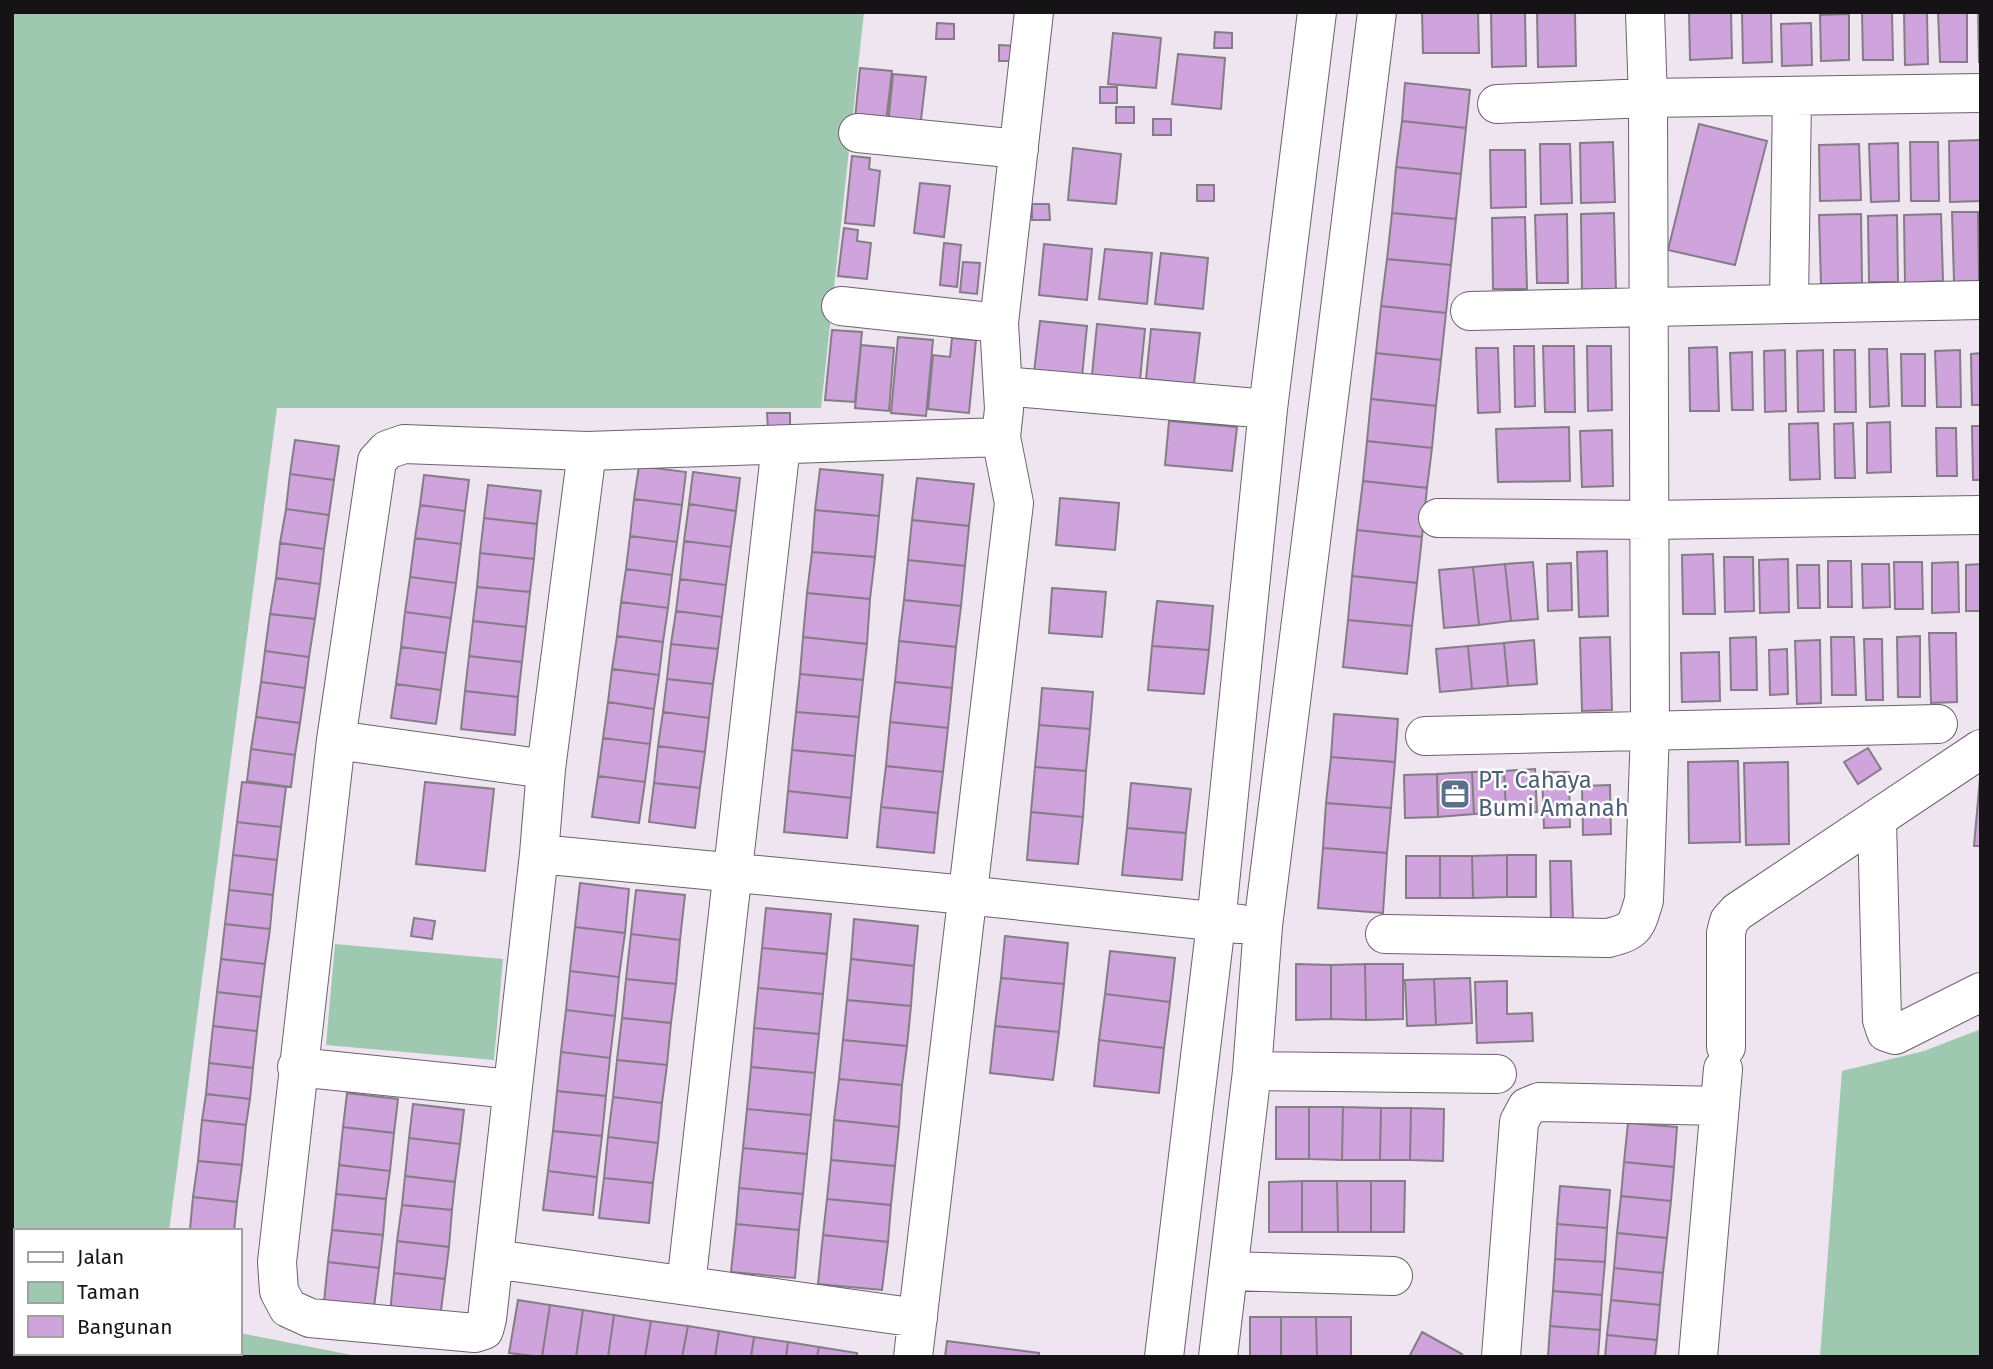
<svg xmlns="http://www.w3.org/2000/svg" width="1993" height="1369" font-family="'Fira Sans',sans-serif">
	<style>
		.green { fill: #9ec9b0 }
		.building { fill: #cfa3db; stroke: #857c87; stroke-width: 2 }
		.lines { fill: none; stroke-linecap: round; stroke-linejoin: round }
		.minor-casing { stroke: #6a626c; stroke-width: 40 }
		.minor { stroke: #fff; stroke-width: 38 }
		.labels { text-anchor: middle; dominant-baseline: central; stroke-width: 5; stroke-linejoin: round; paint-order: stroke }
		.service-label { font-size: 24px; fill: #4e5e75; stroke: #fff; text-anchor: start }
	</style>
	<rect width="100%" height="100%" fill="#eee5f1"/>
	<path class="green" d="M12,12H864L821,408H277L169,1231H16V1243L12,1241Z
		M335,944L503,959L494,1060L326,1045Z
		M1981,1029V1357H1820L1842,1071L1924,1051Z
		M240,1333L362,1357H139L140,1353H240Z"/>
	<path class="building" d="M1422,12H1478L1479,53H1423Z
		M1525,12L1526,66L1492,67L1491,13Z
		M1537,12H1575L1576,66L1538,67Z
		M1689,12H1731L1732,58L1690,60Z
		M1742,12H1771L1772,62L1743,63Z
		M1862,12H1892L1893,60H1863Z
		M1904,12H1927L1928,64L1905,65Z
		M1938,12H1967V62H1940Z
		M1978,12H1981V62H1979Z
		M1849,14V60L1821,61L1820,15Z
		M937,23L954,24V39H936Z
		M1811,23L1812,65L1782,66L1781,24Z
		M1215,32L1232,33V48H1214Z
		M1113,33L1161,38L1156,88L1108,84Z
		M999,45L1017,46L1016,61H999Z
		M1178,54L1225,58L1221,109L1172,104Z
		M860,68L892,71L886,122L855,119Z
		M893,74L926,77L920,128L888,125Z
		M1405,83L1470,90L1466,128L1402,121Z
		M1100,87H1117V103H1100Z
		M1116,107H1134V123H1116Z
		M1153,119H1171V135H1153Z
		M1402,121L1466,128L1461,174L1396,167Z
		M1699,124L1767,141L1735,265L1668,250Z
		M1980,140L1981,201L1950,202L1949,141Z
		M1613,142L1615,202L1581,203L1580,143Z
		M1910,142H1938L1939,201H1911Z
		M1898,143L1899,201L1871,202L1869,144Z
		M1540,144H1570L1572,203L1541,204Z
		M1859,144L1861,200L1820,201L1819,145Z
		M1073,148L1121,154L1116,204L1068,200Z
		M1490,150H1525L1526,207L1491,208Z
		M852,156L870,158L869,169L880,171L874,226L845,223Z
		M1396,167L1461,174L1456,219L1392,213Z
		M920,183L950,186L944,237L914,233Z
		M1197,185H1214V201H1197Z
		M1032,204H1049L1050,220H1032Z
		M1952,212H1978L1979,281L1954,282Z
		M1392,213L1456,219L1451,265L1387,259Z
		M1614,213L1616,291H1582L1581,214Z
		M1567,214L1568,283H1537L1535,215Z
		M1861,214L1862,283L1821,284L1819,215Z
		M1941,214L1943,281L1905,283L1904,215Z
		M1897,215L1898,282H1869L1868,216Z
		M1525,217L1527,289H1493L1492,218Z
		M844,228L858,230L857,241L871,243L867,279L838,276Z
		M944,243L961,245L957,287L940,285Z
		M1044,244L1092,249L1087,300L1039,295Z
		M1105,249L1152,253L1147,304L1099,299Z
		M1161,253L1208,258L1203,309L1155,304Z
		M1387,259L1451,265L1446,313L1381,306Z
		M963,262L980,263L977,294L960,292Z
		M1381,306L1446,313L1441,360L1376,353Z
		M1040,321L1087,326L1082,377L1034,372Z
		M1097,324L1145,329L1140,380L1092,375Z
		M1151,329L1200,333L1194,384L1146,379Z
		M832,330L862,332L855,402L825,400Z
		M898,337L933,340L926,416L891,413Z
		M952,338L976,340L969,413L928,409L933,355L950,357Z
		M861,345L894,348L889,411L855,408Z
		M1514,346H1534L1535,406L1515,407Z
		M1543,346H1574L1575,412H1545Z
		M1587,346H1611L1612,410L1588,411Z
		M1717,347L1719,411H1690L1689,348Z
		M1476,348H1498L1500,412L1478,413Z
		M1869,349H1887L1889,406L1870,407Z
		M1785,350L1786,411L1765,412L1764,351Z
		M1823,350L1824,411L1798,412L1797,351Z
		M1834,350H1855L1856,412H1835Z
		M1960,350L1961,407H1937L1935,351Z
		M1752,352L1753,410H1732L1730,353Z
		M1376,353L1441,360L1436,406L1371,399Z
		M1981,353V405H1972L1971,354Z
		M1901,354H1925V406H1902Z
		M1371,399L1436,406L1432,448L1367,441Z
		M767,413H790V429L768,428Z
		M1169,421L1237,427L1232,471L1165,465Z
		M1890,422L1891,472L1867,473V423Z
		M1818,423L1820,479L1790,480L1789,424Z
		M1853,423L1855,478H1835L1834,424Z
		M1972,426H1981V480H1973Z
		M1569,427L1570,481L1498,482L1496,429Z
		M1936,428H1956L1957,476H1937Z
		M1612,430L1613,486L1582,487L1580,431Z
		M295,440L339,446L334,480L290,474Z
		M1367,441L1432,448L1427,488L1363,481Z
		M639,466L686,472L682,505L634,499Z
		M820,469L883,475L879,516L815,510Z
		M693,472L740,478L736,511L689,504Z
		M290,474L334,480L329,515L286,509Z
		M424,475L469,480L465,511L420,505Z
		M917,478L974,484L969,526L912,520Z
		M1363,481L1427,488L1422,537L1357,530Z
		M488,485L541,491L537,524L484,518Z
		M1060,498L1119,503L1115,550L1056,545Z
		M634,499L682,505L677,542L630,536Z
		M689,504L736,511L731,547L684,541Z
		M420,505L465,511L461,544L415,538Z
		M286,509L329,515L324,549L280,543Z
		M815,510L879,516L875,557L812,552Z
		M484,518L537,524L534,559L480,553Z
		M912,520L969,526L965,566L908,560Z
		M1357,530L1422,537L1417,583L1352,576Z
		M630,536L677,542L672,575L626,569Z
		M415,538L461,544L456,583L410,577Z
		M684,541L731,547L726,585L680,579Z
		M280,543L324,549L320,584L276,578Z
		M1607,551L1608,616L1579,617L1577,552Z
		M812,552L875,557L870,599L807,593Z
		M480,553L534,559L530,592L477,587Z
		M1713,554L1715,614H1683L1682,555Z
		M1724,557H1753L1754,611L1725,612Z
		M1788,559L1789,612L1760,613L1759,560Z
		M908,560L965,566L961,606L904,600Z
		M1828,561H1851L1852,607H1828Z
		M1533,562L1538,619L1511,621L1505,564Z
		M1894,562H1922L1923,609H1895Z
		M1958,562L1959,612L1932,613V563Z
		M1571,563L1572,610L1548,611L1547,564Z
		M1505,564L1511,621L1479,625L1473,567Z
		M1862,564H1889L1890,607L1863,608Z
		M1981,564V611H1966V565Z
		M1797,565H1819L1820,608H1798Z
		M1473,567L1479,625L1444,628L1439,570Z
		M626,569L672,575L668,608L621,602Z
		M1352,576L1417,583L1412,626L1348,620Z
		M410,577L456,583L451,618L405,612Z
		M276,578L320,584L315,619L270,614Z
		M680,579L726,585L722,617L676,611Z
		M477,587L530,592L526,627L473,621Z
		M1052,588L1106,592L1102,637L1049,633Z
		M807,593L870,599L867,644L803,637Z
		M904,600L961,606L956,647L899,641Z
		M1157,601L1213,606L1209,650L1152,646Z
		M621,602L668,608L663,642L617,636Z
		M676,611L722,617L718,649L671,644Z
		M405,612L451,618L446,653L401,647Z
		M270,614L315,619L309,657L265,651Z
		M1348,620L1412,626L1407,674L1343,667Z
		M473,621L526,627L522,662L469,656Z
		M1929,633H1956L1957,702L1931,703Z
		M617,636L663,642L659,675L612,669Z
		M1920,636V697H1898L1897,637Z
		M803,637L867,644L863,680L800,674Z
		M1610,637L1612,710L1582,711L1580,638Z
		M1756,637L1757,690H1731L1730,638Z
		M1831,637H1854L1856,695H1832Z
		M1864,639H1882L1883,700H1866Z
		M1534,640L1537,684L1508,686L1504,643Z
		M1820,640L1821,703L1797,704L1795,641Z
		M899,641L956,647L952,688L895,682Z
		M1504,643L1508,686L1472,689L1468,646Z
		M671,644L718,649L713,684L667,679Z
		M1152,646L1209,650L1204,694L1148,690Z
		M1468,646L1472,689L1440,692L1436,649Z
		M401,647L446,653L441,690L396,684Z
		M1787,649L1788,694L1770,695L1769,650Z
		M265,651L309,657L305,688L261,682Z
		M1719,652L1720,701L1682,702L1681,653Z
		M469,656L522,662L518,697L465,691Z
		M612,669L659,675L654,709L608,702Z
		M800,674L863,680L859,717L796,712Z
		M667,679L713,684L709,718L663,712Z
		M261,682L305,688L300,723L256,717Z
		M895,682L952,688L948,728L890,722Z
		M396,684L441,690L436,724L391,718Z
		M1042,688L1093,692L1090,729L1039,725Z
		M465,691L518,697L515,735L461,729Z
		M608,702L654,709L650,744L603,738Z
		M663,712L709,718L705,752L658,746Z
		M796,712L859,717L855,756L792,750Z
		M1334,714L1398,719L1395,762L1331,757Z
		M256,717L300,723L295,755L251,749Z
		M890,722L948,728L943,772L886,766Z
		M1039,725L1090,729L1086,771L1035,767Z
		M603,738L650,744L645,782L598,776Z
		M658,746L705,752L700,788L654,783Z
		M1868,748L1881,769L1858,784L1844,762Z
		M251,749L295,755L291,787L247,781Z
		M792,750L855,756L851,798L788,791Z
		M1331,757L1395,762L1391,808L1326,803Z
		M1738,761L1740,842L1689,843L1688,762Z
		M1788,762L1789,844L1746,845L1744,763Z
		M886,766L943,772L938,813L881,807Z
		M1035,767L1086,771L1083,817L1031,812Z
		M1535,769L1537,812L1506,813L1504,771Z
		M1504,771L1506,813L1474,814L1472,772Z
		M1472,772L1474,814L1438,817L1437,774Z
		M1542,772H1569L1570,827L1544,828Z
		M1437,774L1438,817L1405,818L1404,775Z
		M598,776L645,782L639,823L592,817Z
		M1980,778H1981V846H1974Z
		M242,782L286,787L281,827L237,822Z
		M425,782L494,789L485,871L416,864Z
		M654,783L700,788L695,828L649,822Z
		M1131,783L1191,789L1186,833L1127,828Z
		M1610,785L1611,834L1583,835L1582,786Z
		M788,791L851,798L847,838L784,832Z
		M1326,803L1391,808L1387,853L1323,848Z
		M881,807L938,813L934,853L877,847Z
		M1031,812L1083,817L1078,864L1027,860Z
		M237,822L281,827L277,860L233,855Z
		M1127,828L1186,833L1182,880L1122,875Z
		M1323,848L1387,853L1383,913L1318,908Z
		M233,855L277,860L273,895L229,890Z
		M1507,855V897L1473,898L1472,856Z
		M1507,855H1536V897H1507Z
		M1406,856H1440V898H1406Z
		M1440,856H1472L1473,898H1440Z
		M1550,861H1571L1573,920L1551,921Z
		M580,883L629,889L625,933L575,927Z
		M229,890L273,895L270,929L225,924Z
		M636,890L685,895L680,940L631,934Z
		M766,908L831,914L827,954L762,948Z
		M414,918L435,921L432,939L411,936Z
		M854,919L918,926L914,966L851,959Z
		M225,924L270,929L265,964L221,959Z
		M575,927L625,933L619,977L570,971Z
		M631,934L680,940L676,984L626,979Z
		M1005,936L1068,943L1064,984L1001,978Z
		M762,948L827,954L823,994L758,988Z
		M1110,951L1175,958L1170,1002L1105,994Z
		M221,959L265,964L261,997L217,992Z
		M851,959L914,966L911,1006L847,1000Z
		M1296,964L1331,965V1019L1296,1020Z
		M1365,964H1403V1019L1366,1020Z
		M1365,964L1366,1020L1331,1019V965Z
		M570,971L619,977L615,1016L566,1010Z
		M1001,978L1064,984L1059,1032L995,1026Z
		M1470,978L1472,1023L1436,1025L1434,979Z
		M626,979L676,984L671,1023L622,1018Z
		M1434,979L1436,1025L1407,1026L1405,980Z
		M1507,981V1014L1532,1013L1533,1041L1477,1043L1475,982Z
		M758,988L823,994L819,1034L754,1028Z
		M217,992L261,997L257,1031L213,1026Z
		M1105,994L1170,1002L1164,1048L1099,1040Z
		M847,1000L911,1006L907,1046L843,1040Z
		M566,1010L615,1016L610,1058L561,1052Z
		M622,1018L671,1023L667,1065L617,1060Z
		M213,1026L257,1031L253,1068L209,1063Z
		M995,1026L1059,1032L1053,1080L990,1073Z
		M754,1028L819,1034L815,1073L751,1067Z
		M843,1040L907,1046L902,1085L839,1079Z
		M1099,1040L1164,1048L1159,1093L1094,1086Z
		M561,1052L610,1058L606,1096L557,1091Z
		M617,1060L667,1065L662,1103L613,1097Z
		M209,1063L253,1068L250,1099L206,1094Z
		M751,1067L815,1073L811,1115L747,1109Z
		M839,1079L902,1085L899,1127L834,1120Z
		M557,1091L606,1096L602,1136L553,1131Z
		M347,1093L398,1099L394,1133L343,1127Z
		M206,1094L250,1099L246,1125L202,1120Z
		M613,1097L662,1103L658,1143L608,1137Z
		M413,1104L464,1110L460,1144L409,1138Z
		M1276,1107H1309V1159H1276Z
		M1309,1107H1343L1342,1160L1309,1159Z
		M1343,1107L1381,1108L1380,1160H1342Z
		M1381,1108H1411L1410,1160H1380Z
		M1411,1108L1444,1109L1443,1161L1410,1160Z
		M747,1109L811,1115L807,1154L743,1148Z
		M202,1120L246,1125L242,1165L198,1161Z
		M834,1120L899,1127L895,1166L831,1160Z
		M1628,1123L1677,1127L1674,1167L1624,1162Z
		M343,1127L394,1133L390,1171L339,1165Z
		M553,1131L602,1136L597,1177L548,1171Z
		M608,1137L658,1143L653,1183L604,1178Z
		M409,1138L460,1144L455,1182L405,1176Z
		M743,1148L807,1154L803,1194L739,1188Z
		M831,1160L895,1166L891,1205L827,1199Z
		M198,1161L242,1165L237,1202L193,1197Z
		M1624,1162L1674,1167L1671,1201L1621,1196Z
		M339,1165L390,1171L386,1199L336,1194Z
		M548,1171L597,1177L593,1215L543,1210Z
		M405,1176L455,1182L452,1210L402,1205Z
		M604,1178L653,1183L649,1223L599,1218Z
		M1302,1181V1232H1269V1182Z
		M1302,1181H1337L1338,1232H1302Z
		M1337,1181H1371V1232H1338Z
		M1371,1181H1405L1404,1232H1371Z
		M1560,1186L1610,1190L1607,1228L1557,1224Z
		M739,1188L803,1194L799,1230L736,1224Z
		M336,1194L386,1199L383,1235L332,1230Z
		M1621,1196L1671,1201L1667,1238L1617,1233Z
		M193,1197L237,1202L234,1231L190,1229Z
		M827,1199L891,1205L888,1242L823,1235Z
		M402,1205L452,1210L449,1247L397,1241Z
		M736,1224L799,1230L795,1278L731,1272Z
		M1557,1224L1607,1228L1605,1262L1555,1259Z
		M332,1230L383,1235L379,1268L328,1262Z
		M1617,1233L1667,1238L1663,1273L1614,1268Z
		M823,1235L888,1242L882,1290L818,1284Z
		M397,1241L449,1247L445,1279L394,1273Z
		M12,1258L16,1261V1334L12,1338Z
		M1555,1259L1605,1262L1602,1295L1553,1291Z
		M328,1262L379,1268L374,1307L324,1302Z
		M1614,1268L1663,1273L1660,1305L1611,1300Z
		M394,1273L445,1279L440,1318L390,1313Z
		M1553,1291L1602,1295L1600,1330L1550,1326Z
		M518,1300L550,1305L542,1357L509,1353Z
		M1611,1300L1660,1305L1657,1340L1607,1335Z
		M550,1305L583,1310L576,1357H542Z
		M583,1310L614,1315L608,1357H576Z
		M614,1315L651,1321L645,1357H608Z
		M1250,1317H1281V1357H1250Z
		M1281,1317H1316L1317,1357H1281Z
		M1316,1317H1351V1357H1317Z
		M651,1321L688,1326L682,1357H645Z
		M688,1326L719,1331L715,1357H682Z
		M1550,1326L1600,1330L1598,1357H1548Z
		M719,1331L754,1337L751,1357H715Z
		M1422,1332L1462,1354L1460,1357H1409Z
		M1607,1335L1657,1340L1655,1357H1605Z
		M754,1337L788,1342L786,1357H751Z
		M947,1341L1039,1353V1357H945Z
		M788,1342L819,1347L817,1357H786Z
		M819,1347L857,1353V1357H817Z"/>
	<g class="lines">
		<g class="minor-casing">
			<path id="minor" d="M1497,104L1648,98L1981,93
				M858,133L1019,149
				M1789,303L1792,96
				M841,306L999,323
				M1470,311L1981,300
				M1003,386L1268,409
				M587,451L546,769L539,854L487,1319L484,1330L475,1333L310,1318L288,1308L279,1291L277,1262L336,740L377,461L387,450L404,444L587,451L1001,437
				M1438,518L1649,520L1981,515
				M1425,736L1938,724
				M336,740L546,769
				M1877,820L1882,1020L1886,1032L1895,1035L1981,992
				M539,854L966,895L1240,924
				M1385,934L1608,938C1636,931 1636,927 1644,900L1650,730L1648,98L1645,12
				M1726,1047V933L1729,921L1737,912L1981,749
				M297,1067L512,1089
				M1252,1071L1497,1074
				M494,1259L918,1318
				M1228,1271L1393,1276
				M686,1285L781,445
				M913,1357L1014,503L1001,437L1004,409L999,323L1034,12
				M1164,1357L1216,923L1268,409L1317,12
				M1218,1357L1252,1071L1263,926L1377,12
				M1501,1357L1519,1122L1527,1107L1539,1102L1720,1106
				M1698,1357L1723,1069"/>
		</g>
		<use href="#minor" class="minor"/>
	</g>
	<defs>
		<g id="office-square" transform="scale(1.575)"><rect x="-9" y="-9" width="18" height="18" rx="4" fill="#5c6f8a" stroke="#fff"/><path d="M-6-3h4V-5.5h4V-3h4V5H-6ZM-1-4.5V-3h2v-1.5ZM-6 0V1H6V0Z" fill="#fff"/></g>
	</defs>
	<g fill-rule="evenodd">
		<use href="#office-square" x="1455" y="794"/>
	</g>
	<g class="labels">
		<g class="service-label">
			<text x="1478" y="780">PT. Cahaya<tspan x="1478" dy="28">Bumi Amanah</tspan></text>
		</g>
	</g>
	<rect width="1993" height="1369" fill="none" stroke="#161317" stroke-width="28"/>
	<rect x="14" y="1229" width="228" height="126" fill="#ffffff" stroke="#a2a1a2" stroke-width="2"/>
	<rect x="28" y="1252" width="35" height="10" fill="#ffffff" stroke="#a2a1a2" stroke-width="2"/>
	<text x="77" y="1264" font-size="21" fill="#161317">Jalan</text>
	<rect x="28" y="1282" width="35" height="21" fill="#9ec9b0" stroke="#a2a1a2" stroke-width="2"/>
	<text x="77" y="1299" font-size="21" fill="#161317">Taman</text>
	<rect x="28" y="1316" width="35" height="21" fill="#cfa3db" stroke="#a2a1a2" stroke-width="2"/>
	<text x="77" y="1334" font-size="21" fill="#161317">Bangunan</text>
</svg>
